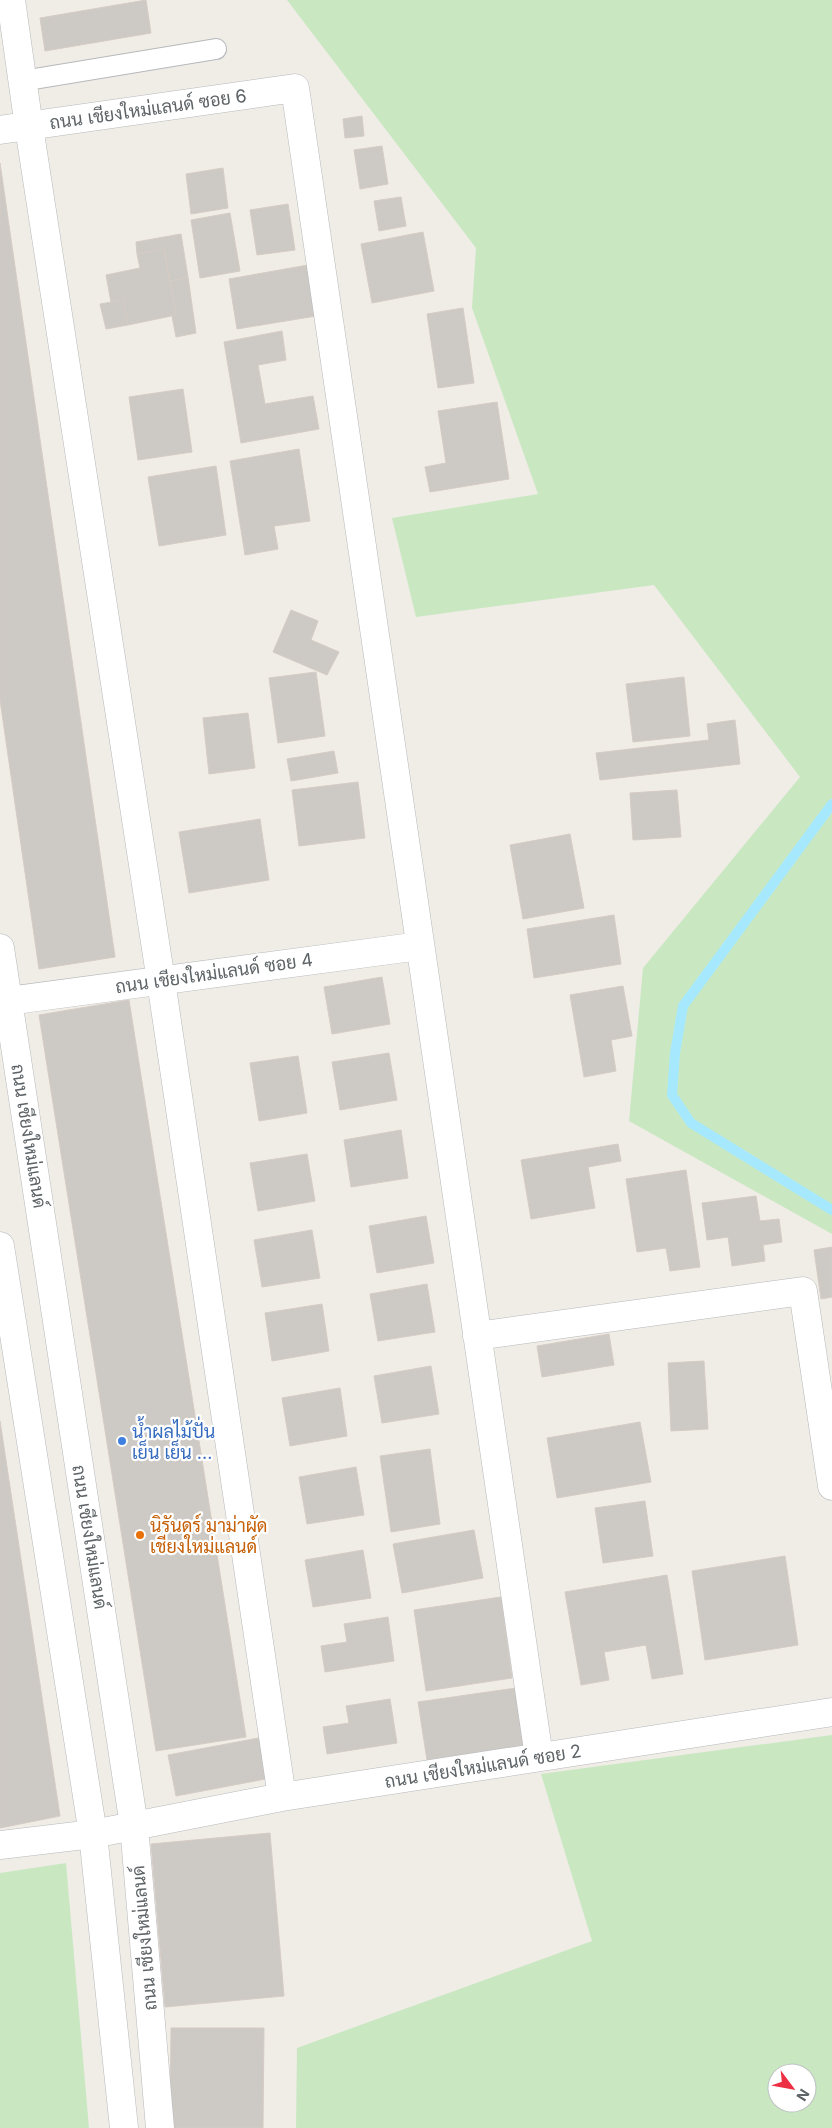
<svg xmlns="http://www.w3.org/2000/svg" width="832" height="2128" font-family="Inter,Sarabun,sans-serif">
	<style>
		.green { fill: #c9e8c2; fill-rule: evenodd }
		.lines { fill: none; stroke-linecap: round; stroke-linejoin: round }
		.stream { stroke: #a6e9ff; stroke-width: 10 }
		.building { fill: #cdc9c5; stroke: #d5ccc4 }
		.service-casing { stroke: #b6b9bc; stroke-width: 22 }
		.minor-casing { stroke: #b6b9bc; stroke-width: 29 }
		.service { stroke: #fff; stroke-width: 20 }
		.minor { stroke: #fff; stroke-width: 28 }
		.shop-dot { fill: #3f7fe0; stroke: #fff; stroke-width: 2 }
		.food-dot { fill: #e8710a; stroke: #fff; stroke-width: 2 }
		.labels { text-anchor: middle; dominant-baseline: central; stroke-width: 4.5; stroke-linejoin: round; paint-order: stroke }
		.street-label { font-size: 18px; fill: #5d6366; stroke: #fff }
		.shop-label { font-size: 18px; fill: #366cbe; stroke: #fff; text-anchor: start }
		.food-label { font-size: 18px; fill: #c56008; stroke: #fff; text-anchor: start }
	</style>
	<rect width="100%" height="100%" fill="#f0ece6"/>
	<path class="green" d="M287,0H832V1234L629,1121L643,968L800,777L654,585L416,617L392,518L538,494L472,308L476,248Z
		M832,1735V2128H296L297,2048L592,1941L541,1774ZM777,2073H807V2103H777Z
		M66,1863L89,2128H0V1873Z"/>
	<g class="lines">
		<path class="stream" d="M832,804L683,1006L675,1053L672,1095L691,1123L832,1210"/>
	</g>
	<path class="building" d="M146,0L151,33L45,51L40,18Z
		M362,116L364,136L345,138L343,119Z
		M382,146L388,184L360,189L354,150Z
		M0,163L115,957L39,969L0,700Z
		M223,168L228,208L191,214L186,174Z
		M401,197L406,226L379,231L374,201Z
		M288,204L295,250L257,255L250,210Z
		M230,213L240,271L200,278L191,220Z
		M423,232L434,291L372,303L361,244Z
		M181,234L188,277L170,281L164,249L137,254L136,242Z
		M164,249L176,315L128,325L123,300L111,302L106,275L140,268L137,254Z
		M308,265L316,316L237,329L229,279Z
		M188,277L196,333L176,337L172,316L176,315L170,281Z
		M123,300L128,325L106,329L100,304Z
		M463,308L474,383L438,388L427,314Z
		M282,331L286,360L258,365L265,404L313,396L319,429L241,443L224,342Z
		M183,389L192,452L138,460L129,397Z
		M497,402L509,479L430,492L425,467L446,463L438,411Z
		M299,449L310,521L274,526L278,549L245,555L230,461Z
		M216,466L226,535L159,546L148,477Z
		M291,610L318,621L311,640L339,652L327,675L273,652Z
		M316,672L325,736L278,743L269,678Z
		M684,677L690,736L633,742L626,684Z
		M248,713L255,768L209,774L203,718Z
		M735,720L740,764L600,780L596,753L709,740L707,724Z
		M334,751L338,773L291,781L287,759Z
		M358,782L365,838L299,846L292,790Z
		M677,790L681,837L633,840L630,793Z
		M260,819L269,880L189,893L179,832Z
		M570,834L584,908L523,919L510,845Z
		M614,915L621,964L534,978L527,929Z
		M382,977L390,1024L332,1034L324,987Z
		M623,986L632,1036L611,1040L616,1071L584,1077L570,995Z
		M129,1000L246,1737L156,1751L39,1015Z
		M389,1053L397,1100L340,1110L332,1062Z
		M298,1056L307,1113L259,1121L250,1063Z
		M401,1130L408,1178L351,1187L344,1140Z
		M618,1144L621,1161L588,1167L595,1208L531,1219L521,1160Z
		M307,1154L315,1201L258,1211L250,1163Z
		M686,1170L700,1267L670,1271L666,1248L637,1252L626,1179Z
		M756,1196L760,1221L779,1219L782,1242L763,1245L765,1261L732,1266L728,1237L707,1240L702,1203Z
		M426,1216L434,1263L377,1273L369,1226Z
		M312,1230L320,1278L262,1287L254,1240Z
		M832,1247V1297L821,1299L814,1250Z
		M427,1284L435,1332L378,1341L370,1294Z
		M322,1304L329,1351L272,1361L265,1313Z
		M609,1334L614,1365L542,1377L537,1346Z
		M704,1361L708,1429L671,1431L668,1363Z
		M431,1366L439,1414L382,1423L374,1376Z
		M340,1388L347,1436L290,1446L282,1398Z
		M0,1421L60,1816L0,1828Z
		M640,1422L651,1482L557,1498L547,1438Z
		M430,1449L440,1524L391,1532L380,1456Z
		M356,1467L364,1515L307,1524L299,1477Z
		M645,1501L653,1556L603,1563L595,1508Z
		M474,1530L483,1578L402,1593L393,1544Z
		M363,1550L371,1598L313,1607L305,1560Z
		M785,1556L798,1645L705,1660L692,1571Z
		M667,1575L683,1674L652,1679L646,1645L604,1652L609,1680L581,1685L565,1592Z
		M501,1597L512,1678L426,1691L414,1610Z
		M388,1617L394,1661L325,1672L321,1646L347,1642L344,1624Z
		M516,1688L523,1746L427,1760L418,1702Z
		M390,1699L397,1743L327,1754L323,1727L349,1723L346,1706Z
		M264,1737L271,1778L176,1796L168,1755Z
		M270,1833L284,1996L165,2007L151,1844Z
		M171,2028H264L263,2128H170Z"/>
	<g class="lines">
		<g class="service-casing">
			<path id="service" d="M22,81L216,49"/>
		</g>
		<g class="minor-casing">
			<path id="minor" d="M11,0L29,127L161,981L282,1797
				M0,130L295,88L539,1757
				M0,948L134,1826L160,2128
				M0,1002L420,946
				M0,1246L93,1834L124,2128
				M477,1336L803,1291L832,1486
				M0,1845L93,1834L282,1797L832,1712"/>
		</g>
		<use href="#service" class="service"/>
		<use href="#minor" class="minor"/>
	</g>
	<circle class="shop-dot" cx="122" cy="1441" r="5"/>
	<circle class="food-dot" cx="140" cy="1535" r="5"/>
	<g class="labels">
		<g class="street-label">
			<text transform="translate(148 109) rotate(-8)">ถนน เชียงใหม่แลนด์ ซอย 6</text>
			<text transform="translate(214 973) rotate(-8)">ถนน เชียงใหม่แลนด์ ซอย 4</text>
			<text transform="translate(29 1136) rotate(81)">ถนน เชียงใหม่แลนด์</text>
			<text transform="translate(90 1537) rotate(81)">ถนน เชียงใหม่แลนด์</text>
			<text transform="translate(483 1766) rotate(-9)">ถนน เชียงใหม่แลนด์ ซอย 2</text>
			<text transform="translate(144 1938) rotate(-95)">ถนน เชียงใหม่แลนด์</text>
		</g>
		<g class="shop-label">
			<text x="132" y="1431">น้ำผลไม้ปั่น<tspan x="132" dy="21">เย็น เย็น ...</tspan></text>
		</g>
		<g class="food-label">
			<text x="150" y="1525">นิรันดร์ มาม่าผัด<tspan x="150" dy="21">เชียงใหม่แลนด์</tspan></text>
		</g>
	</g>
	<g transform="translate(792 2088) rotate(122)"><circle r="24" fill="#ffffff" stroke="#bec1c2"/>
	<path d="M0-4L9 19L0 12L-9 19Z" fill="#ed2f44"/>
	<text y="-8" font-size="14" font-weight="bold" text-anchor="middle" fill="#5d6366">N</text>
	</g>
</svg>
